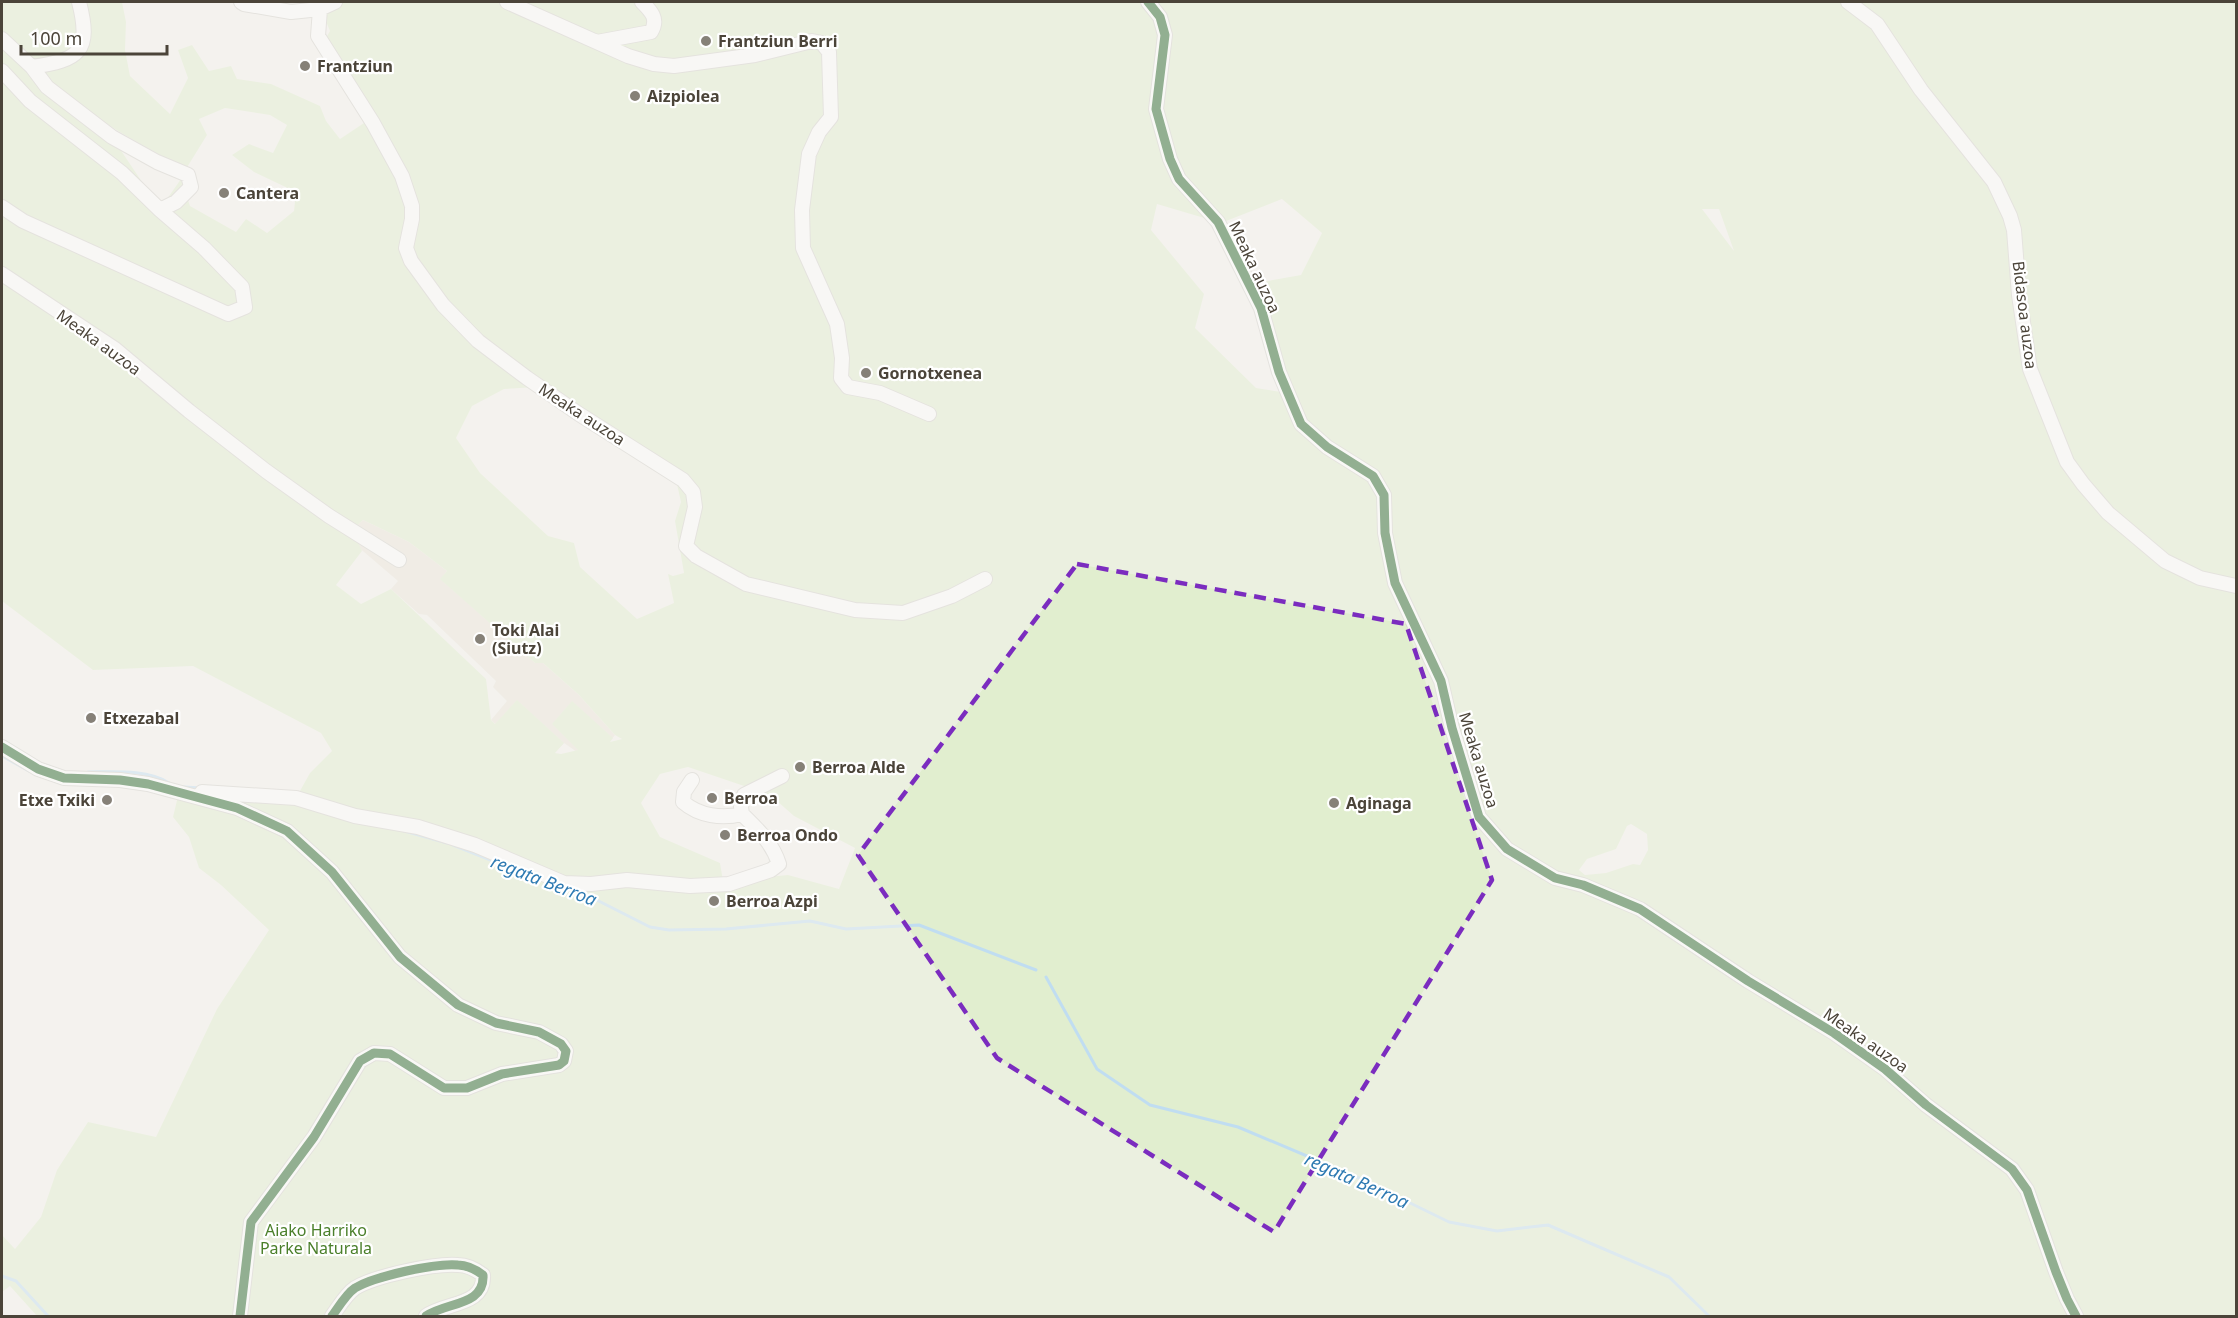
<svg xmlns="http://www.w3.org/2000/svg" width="2238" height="1318" font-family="'Noto Sans',sans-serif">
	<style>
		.education { fill: #eae5da }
		.green { fill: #e1eecf; fill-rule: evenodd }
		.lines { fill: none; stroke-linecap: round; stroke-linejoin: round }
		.stream { stroke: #c0ddf1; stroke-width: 3 }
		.minor-casing { stroke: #d2d0cb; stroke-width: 16 }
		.minor { stroke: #fdfdfc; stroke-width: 14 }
		.cycleway-casing { stroke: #fff; stroke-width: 13 }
		.cycleway { stroke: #1b5e20; stroke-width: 9 }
		.marked { fill: none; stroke: #7b2cbf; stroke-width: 4.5; stroke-dasharray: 12 8; stroke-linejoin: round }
		.poi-dot { fill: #868178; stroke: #fff; stroke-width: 2 }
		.labels { text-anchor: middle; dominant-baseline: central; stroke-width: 4.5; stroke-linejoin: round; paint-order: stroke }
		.poi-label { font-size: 16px; font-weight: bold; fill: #4b4439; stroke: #fff; text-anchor: start }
		.street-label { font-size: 16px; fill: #4b4439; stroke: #fff }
		.park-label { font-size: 16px; fill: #4a7f2a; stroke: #fff }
		.water-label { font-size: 18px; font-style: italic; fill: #2e7ab2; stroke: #fff }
	</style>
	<rect width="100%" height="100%" fill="#f4f2ee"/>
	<path class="education" d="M363,520L409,542L447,571L441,579L535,663H543L579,695L615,735L593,763L564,743L542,766L491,720L507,701L493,687L496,681L427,615L419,614L391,589L398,581L350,540L351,530Z"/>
	<path class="green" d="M2,2H122L126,22L125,50L130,76L170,114L188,78L178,50L192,45L209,71L231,66L237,79L271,84L320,106L326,121L340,139L373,117L326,38L330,31L325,19L328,10L343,2H2236V1316H37L10,1286L2,1292V1235L15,1249L41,1217L57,1170L88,1122L156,1137L217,1009L269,930L221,885L199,868L189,837L173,817L179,792L296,798L310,773L332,751L321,733L193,666L93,670L2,601V39L112,137L160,209L181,179L190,206L236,232L246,219L267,233L294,211L296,192L254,172L232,155L249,144L273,153L287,125L270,115L225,108L199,119L207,135L186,169C140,144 92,119 53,83C34,66 22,45 2,30ZM1282,199L1322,233L1301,275L1251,284L1281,392L1256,388L1195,328L1204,294L1151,230L1157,204L1221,223ZM1702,209H1719L1734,251ZM536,387L676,480L681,502L675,521L684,573L673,576L668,574L674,603L637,619L580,567L574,543L548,536L480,473L456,438L472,406L504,389ZM363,520L409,542L447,571L440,579L535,663H543L579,695L615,735L622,739L610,742L613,738L572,701L552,724L578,750L561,754L555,753L564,743L517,700L495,724L491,720L486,679L391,589L361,604L336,585L362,551L352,530ZM688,767L750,788L777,801L794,816L855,848L839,889L788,875L723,881L720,863L660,837L641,803L660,774ZM1631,824L1647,834L1648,850L1640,865L1633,864L1606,873L1585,875L1579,870L1587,859L1616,849L1627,826Z"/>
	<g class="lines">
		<path class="stream" d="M2,756L29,771
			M88,772C114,772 147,769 169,783
			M184,787L201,788
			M401,830L447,843
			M453,845L533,877
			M577,890L650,927L669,930L726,929L810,921L846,929L919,925L1036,970
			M1046,977L1097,1069L1150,1105L1238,1127L1359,1178L1449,1222L1497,1231L1548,1225L1669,1277L1709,1316
			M2,1276L16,1281L48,1316"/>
		<g class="minor-casing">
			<path id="minor" d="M241,2L244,4L291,12L320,9L318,36L373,123L402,176L412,206V219L406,248L411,261L443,305L478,341L527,378L579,414L683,480L693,492L695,507L686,546L696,556L746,584L855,610L903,613L952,596L985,579
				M507,2L628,56L654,64L674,66L755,55L812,41L822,43L829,52L831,117L819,132L809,154L802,210L803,248L837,324L842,358L841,378L848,387L880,393L929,414
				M1148,2L1160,17L1165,35L1156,109L1170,159L1179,179L1218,222L1261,308L1279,372L1301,424L1327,447L1373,476L1384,495L1385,533L1395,583L1441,681L1452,728L1479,817L1507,849L1555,878L1583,885L1640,909L1748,981L1834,1033L1885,1069L1926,1105L2012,1169L2027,1190L2056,1272L2067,1299L2076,1316
				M1848,2L1877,24L1921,90L1994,182L2010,216L2014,230L2019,295L2030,369L2067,462L2083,484L2108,513L2165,561L2200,578L2236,586
				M320,9L335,2
				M2,39L32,67L47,87L112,137L157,162L188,175L191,187L176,202L160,210
				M597,42L651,32C659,19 651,11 642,2
				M32,67C79,60 92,52 79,2
				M2,71L30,101L122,173L160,210L204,248L242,287L245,307L228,314L23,221L2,207
				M2,274L115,349L189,411L266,471L329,516L399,560
				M2,747L38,769L64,778L120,780L148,784L237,808L287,831L332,872L400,957L458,1005L496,1023L539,1032L561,1044L566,1051L564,1061L559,1065L502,1074L467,1088H444L390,1054L374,1053L360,1061L314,1137L251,1222L240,1316
				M692,780L684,792L683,802C699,816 722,819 742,814
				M202,792L296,798L355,816L418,827L475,845L564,883L591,884L627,880L690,886L729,884L771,870L779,864C772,842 758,830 742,814L741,807L744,795L782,776
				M332,1316C338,1308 346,1294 355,1288C375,1276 435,1263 458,1265C468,1265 475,1269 483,1275C485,1306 446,1302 426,1316"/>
		</g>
		<use href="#minor" class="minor"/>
		<g class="cycleway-casing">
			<path id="cycleway" d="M1148,2L1160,17L1165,35L1156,109L1170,159L1179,179L1218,222L1261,308L1279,372L1301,424L1327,447L1373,476L1384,495L1385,533L1395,583L1441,681L1452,728L1479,817L1507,849L1555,878L1583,885L1640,909L1748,981L1834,1033L1885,1069L1926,1105L2012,1169L2027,1190L2056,1272L2067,1299L2076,1316
				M2,747L38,769L64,778L120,780L148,784L237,808L287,831L332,872L400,957L458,1005L496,1023L539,1032L561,1044L566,1051L564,1061L559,1065L502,1074L467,1088H444L390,1054L374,1053L360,1061L314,1137L251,1222L240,1316
				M332,1316C338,1308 346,1294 355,1288C375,1276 435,1263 458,1265C468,1265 475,1269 483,1275C485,1306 446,1302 426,1316"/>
		</g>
		<use href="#cycleway" class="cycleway"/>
	</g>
	<path d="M0 0H2238V1318H0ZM1077,564L1406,624L1492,880L1274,1232L997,1058L858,855Z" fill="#f4f2ee" fill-opacity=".55" fill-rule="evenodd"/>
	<path class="marked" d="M1077,564L1406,624L1492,880L1274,1232L997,1058L858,855Z"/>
	<g class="poi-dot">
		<circle cx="706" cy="41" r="6"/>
		<circle cx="305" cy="66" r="6"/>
		<circle cx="635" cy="96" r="6"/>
		<circle cx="224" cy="193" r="6"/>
		<circle cx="866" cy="373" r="6"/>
		<circle cx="480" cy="639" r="6"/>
		<circle cx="91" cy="718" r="6"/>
		<circle cx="800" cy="767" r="6"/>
		<circle cx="712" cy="798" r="6"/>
		<circle cx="107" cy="800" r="6"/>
		<circle cx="1334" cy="803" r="6"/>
		<circle cx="725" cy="835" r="6"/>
		<circle cx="714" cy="901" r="6"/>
	</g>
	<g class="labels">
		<g class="poi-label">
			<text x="718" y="41">Frantziun Berri</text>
			<text x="317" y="66">Frantziun</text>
			<text x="647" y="96">Aizpiolea</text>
			<text x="236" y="193">Cantera</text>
			<text x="878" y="373">Gornotxenea</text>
			<text x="492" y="630">Toki Alai<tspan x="492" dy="18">(Siutz)</tspan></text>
			<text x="103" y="718">Etxezabal</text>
			<text x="812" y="767">Berroa Alde</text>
			<text x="724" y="798">Berroa</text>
			<text x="95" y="800" text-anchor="end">Etxe Txiki</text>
			<text x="1346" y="803">Aginaga</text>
			<text x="737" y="835">Berroa Ondo</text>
			<text x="726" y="901">Berroa Azpi</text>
		</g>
		<g class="street-label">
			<text transform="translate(1255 267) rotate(65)">Meaka auzoa</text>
			<text transform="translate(2025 315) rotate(83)">Bidasoa auzoa</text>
			<text transform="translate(99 342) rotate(36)">Meaka auzoa</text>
			<text transform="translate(582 414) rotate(33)">Meaka auzoa</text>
			<text transform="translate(1479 760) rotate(73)">Meaka auzoa</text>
			<text transform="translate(1866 1040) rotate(35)">Meaka auzoa</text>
		</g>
		<g class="park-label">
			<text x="316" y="1230">Aiako Harriko<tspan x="316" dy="18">Parke Naturala</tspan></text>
		</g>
		<g class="water-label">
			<text transform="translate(544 880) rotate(21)">regata Berroa</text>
			<text transform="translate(1357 1180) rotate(24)">regata Berroa</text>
		</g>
	</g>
	<rect width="2238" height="1318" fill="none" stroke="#4b4439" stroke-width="6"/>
	<path d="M21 45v9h146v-9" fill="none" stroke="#4b4439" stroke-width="3"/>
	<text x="30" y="45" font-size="18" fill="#4b4439" stroke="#ffffff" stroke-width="4.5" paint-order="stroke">100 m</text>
</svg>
